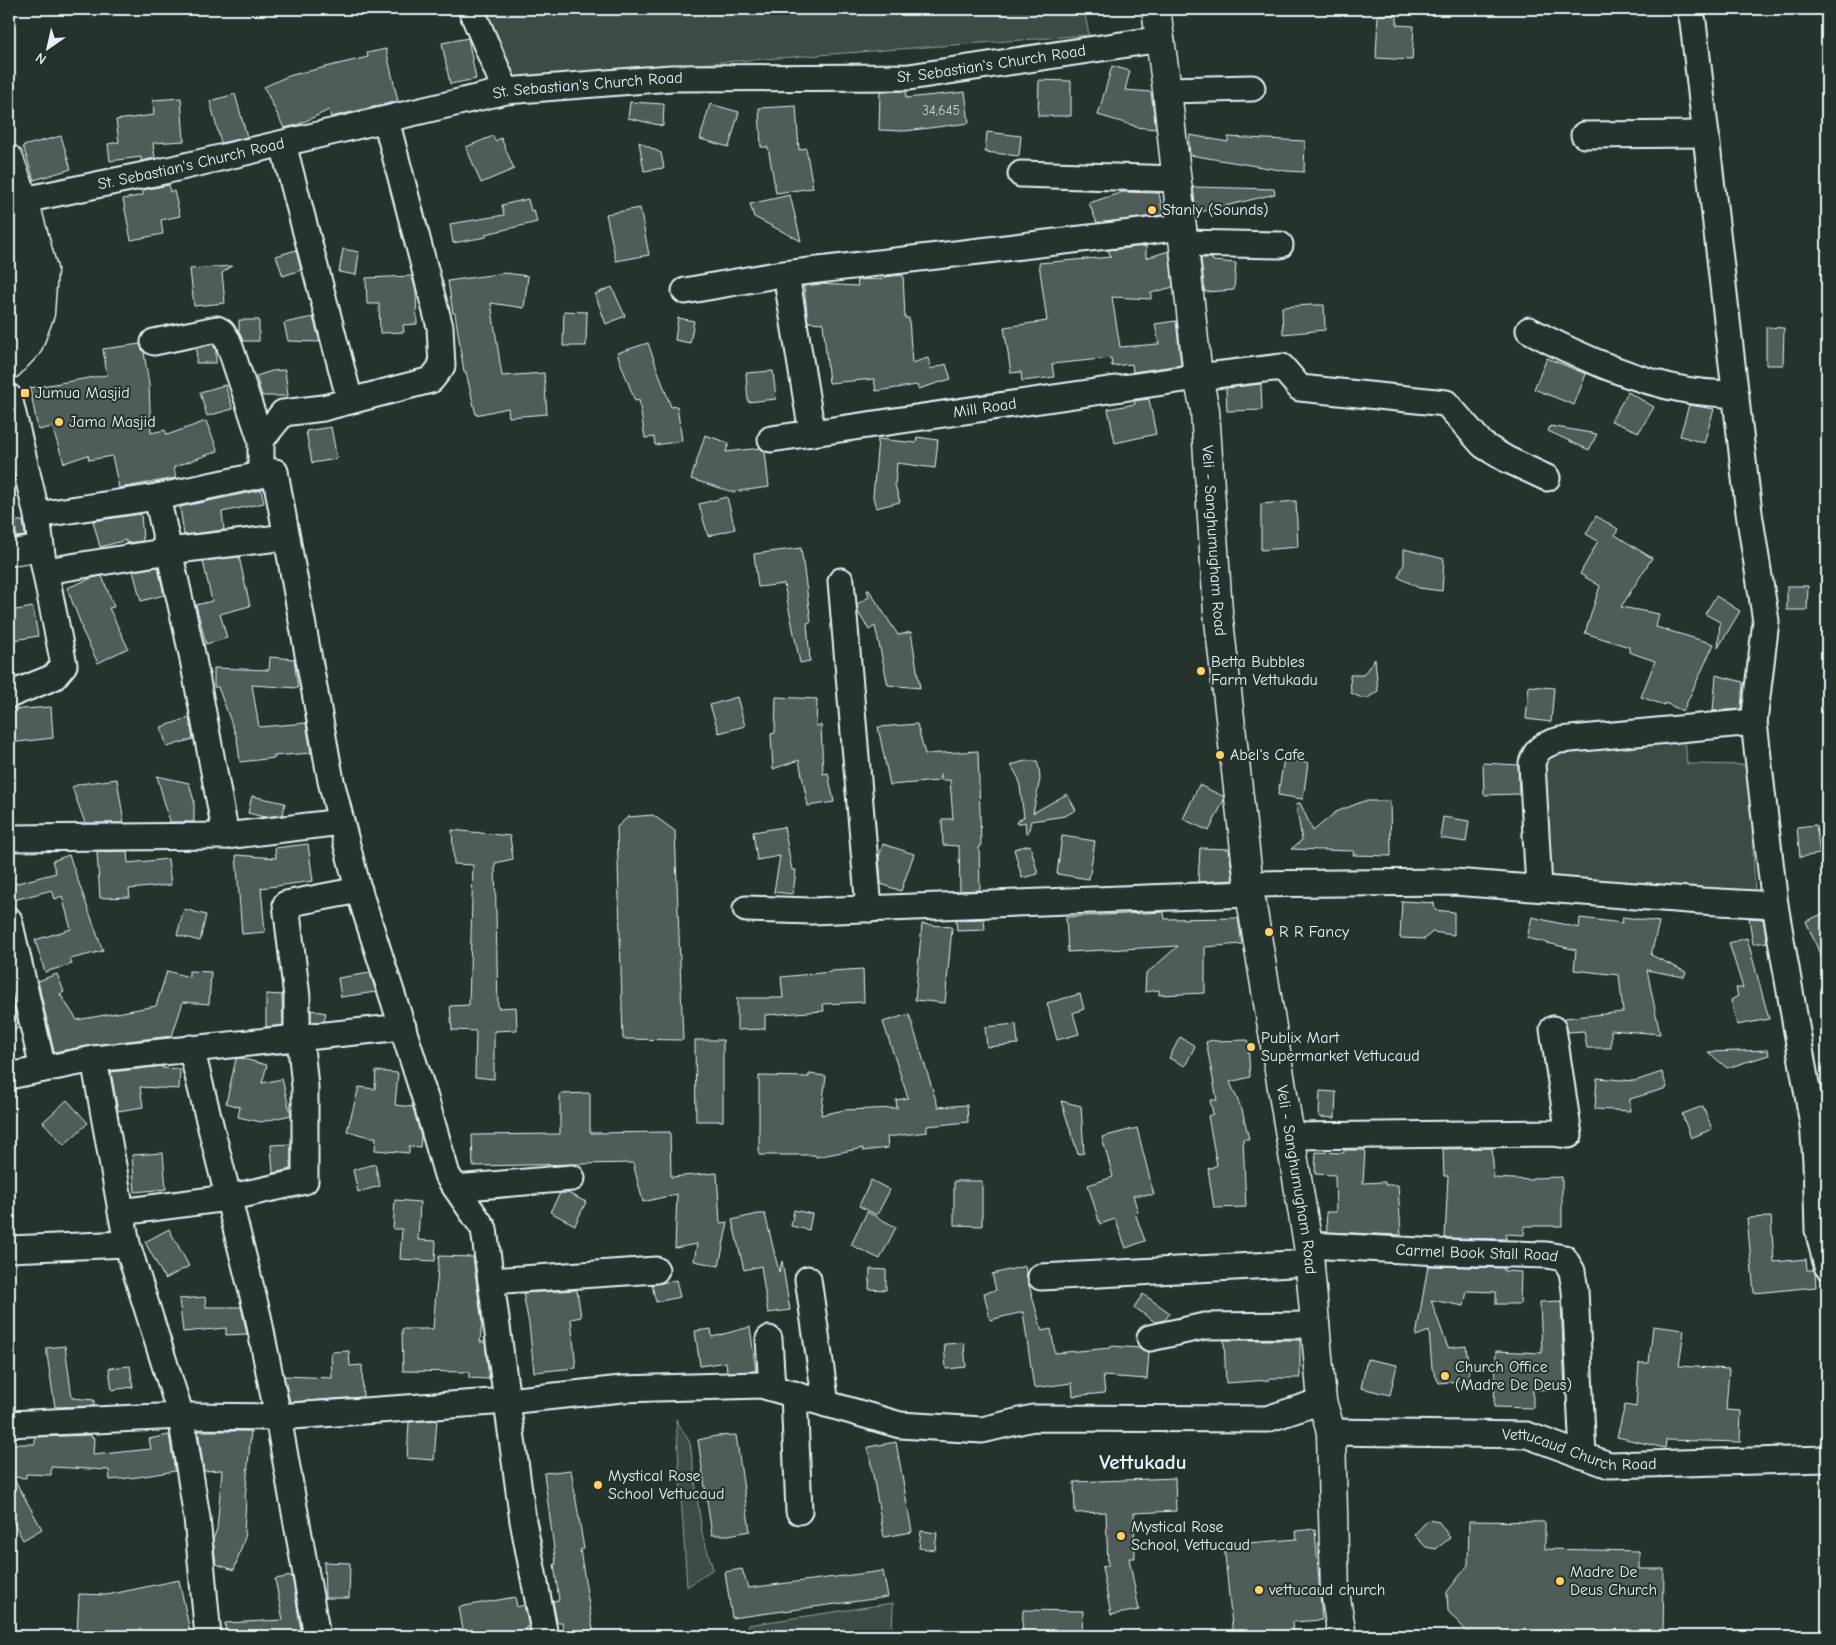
<svg xmlns="http://www.w3.org/2000/svg" width="1836" height="1645" font-family="'Comic Neue',sans-serif">
	<style>
		.green { fill: #3e4b47; stroke: #939ea0 }
		.building { fill: #505c59; stroke: #e8f1f8 }
		.lines { fill: none; stroke-linecap: round; stroke-linejoin: round }
		.minor-casing { stroke: #e8f1f8; stroke-width: 29 }
		.major-casing { stroke: #e8f1f8; stroke-width: 31 }
		.minor { stroke: #26332d; stroke-width: 25 }
		.major { stroke: #26332d; stroke-width: 28 }
		.poi-dot { fill: #ffd166; stroke: #26332d; stroke-width: 2 }
		.labels { text-anchor: middle; dominant-baseline: central; stroke-width: 4; stroke-linejoin: round; paint-order: stroke }
		.number-label { font-size: 14px; fill: #c2ccd0 }
		.street-label { font-size: 16px; fill: #e8f1f8; stroke: #26332d }
		.poi-label { font-size: 16px; fill: #e8f1f8; stroke: #26332d; text-anchor: start }
		.district-label { font-size: 21px; font-weight: bold; fill: #e8f1f8; stroke: #26332d }
	</style>
	<rect width="100%" height="100%" fill="#26332d"/>
	<filter id="ink" filterUnits="userSpaceOnUse"><feTurbulence type="fractalNoise" baseFrequency=".02" numOctaves="2"/><feDisplacementMap in="SourceGraphic" scale="10" xChannelSelector="R" yChannelSelector="G"/><feConvolveMatrix kernelMatrix="1 2 1 2 8 2 1 2 1" color-interpolation-filters="sRGB"/></filter>
	<g filter="url(#ink)">
		<path class="green" d="M481,9H1084L1089,35L507,78Z
			M1685,737L1687,764L1749,765L1755,892L1548,882L1540,750Z
			M676,1419L690,1443L702,1533L713,1569L687,1587Z
			M893,1603L892,1636H750L748,1625Z"/>
		<path class="building" d="M1378,15H1397V25L1414,26L1412,60L1376,58Z
			M468,38L476,79L450,84L442,43Z
			M386,49L398,101L331,117L329,110L297,125L284,128L264,87L288,76L368,57L367,53Z
			M1112,66L1130,71L1125,90L1151,92L1156,129L1135,127V126L1098,115Z
			M1039,80L1071,81V116H1038Z
			M906,91V98L965,92L969,123L905,131L879,130L880,92Z
			M235,94L247,137L221,143L210,101Z
			M181,98L184,141L153,143L155,158L141,161V157L110,161L108,144L119,142L116,120L154,115L153,100Z
			M630,102L664,104L663,126L628,118Z
			M710,104L739,112L729,147L700,139Z
			M796,106L799,150L806,148L813,188L776,193L768,147H761L759,108Z
			M987,132L1021,136L1019,156L985,152Z
			M1190,135L1228,142V137L1305,141L1304,172L1286,171L1190,155L1189,144Z
			M61,136L71,169L34,180L23,146Z
			M493,136L495,141L501,138L514,169L481,183L466,147Z
			M639,142L661,153L664,168L644,171Z
			M169,185L170,192L174,191L180,216L161,220L163,234L131,240L123,199L143,195V190Z
			M1193,187L1274,189L1275,194L1196,213Z
			M1123,192L1159,193L1163,215L1097,223L1089,203Z
			M790,195L801,241L754,217L750,204Z
			M528,199L531,211L534,210L537,222L486,234V237L453,243L450,224L504,215L502,205Z
			M640,208L649,255L616,261L606,214Z
			M1146,246V258L1169,251L1173,287L1151,293V299L1112,297L1120,347L1159,344L1155,324L1176,321L1181,365L1133,372L1132,364L1112,366L1111,358L1052,364L1054,377L1022,381L1021,372L1011,373L1004,327L1047,321L1039,263L1111,257L1108,250Z
			M343,249L359,252L356,275L339,272Z
			M296,250L301,270L283,276L276,256Z
			M1201,258H1212L1213,261L1236,263L1234,290L1205,292Z
			M232,266L222,273L225,303L194,306L190,269Z
			M505,273L528,276L524,308L491,303L502,376L544,373L547,414L509,417L508,408L476,415L466,372H464L455,313H453L448,281Z
			M903,275L905,318H909L912,363L928,358L931,369L946,364L951,379L918,389L917,385L876,391L874,379L829,383L823,323L808,322L804,286L819,284L858,286L857,280L884,279V277Z
			M412,276L416,292L417,324L403,325L404,332L380,333L379,304H367L366,278Z
			M612,287L625,316L606,324L595,294Z
			M1310,305H1324L1325,330L1283,334L1282,307Z
			M564,311L587,312L586,346H563Z
			M313,317L320,342L288,341L284,323Z
			M678,318L694,321L690,343L675,340Z
			M239,320H259V341H243L239,332Z
			M1766,327L1784,328L1783,365H1766Z
			M648,343L671,407L677,406L682,441L655,445L654,437L645,438L639,400L635,401L617,353Z
			M140,344L144,352L149,385L151,433L165,430L167,435L206,421L218,451L174,467L176,478L119,488L112,456L89,460L88,455L64,463L52,427L38,430L30,388L107,375L103,349Z
			M213,344L216,351V363H196L197,348Z
			M1547,358L1586,374L1574,405L1534,389Z
			M285,370L288,396H262L256,376L272,371Z
			M773,371L776,399L748,402L746,373Z
			M1261,384L1262,410L1227,411L1226,388Z
			M225,385L233,409L207,416L200,392Z
			M1628,392L1654,407L1639,432L1611,421Z
			M1149,399L1156,434L1115,443L1108,409L1135,404L1134,401Z
			M1689,405L1714,409L1704,443L1680,436Z
			M1550,426L1597,434L1589,450L1548,431Z
			M331,427L337,459L312,463L306,431Z
			M705,435L729,443L726,452L760,448L765,452L769,487L733,492L691,479Z
			M917,437L938,440L935,468L897,463L895,485L900,502L876,508L873,497L878,439L916,443Z
			M261,490L264,503L222,512L224,530L184,535L180,507Z
			M727,497L735,529L708,536L699,504Z
			M1296,501L1298,547L1261,550V504Z
			M141,514L143,541L126,543V540L100,547L93,521Z
			M1596,516L1618,529L1615,535L1652,558L1621,607L1659,614L1656,627L1714,644L1683,711L1665,703L1664,705L1641,697L1655,661L1629,652V647L1585,633L1600,586L1580,574L1598,541L1586,534Z
			M16,521H23L25,536L16,537Z
			M801,548L811,622L807,623L810,661L800,663L784,584L758,587L754,554Z
			M1404,549L1444,559L1442,591L1419,588L1398,577L1404,564Z
			M239,557L250,606L220,614L227,638L206,644L196,605L212,601L203,561Z
			M158,567L164,595L141,601L133,571Z
			M102,576L114,607L109,608L128,648L98,663L81,628L82,627L67,588L92,578Z
			M1787,586H1808L1807,610H1787Z
			M867,590H869L898,635L911,632L920,688L888,685L875,626L869,630L858,612L857,604L869,597Z
			M1716,596L1740,611L1718,648L1720,622L1705,614Z
			M33,607L38,636L15,640L10,611Z
			M270,657L294,659L298,688L252,685L259,727L306,723L311,753L274,756L275,758L240,762L237,738L218,687H214V668L269,670Z
			M1375,659L1378,691L1368,698H1362L1351,693L1350,675H1363Z
			M1716,675L1743,682L1741,709L1713,711Z
			M1529,686L1554,688L1551,722L1526,719Z
			M737,697L745,726L719,733L710,705Z
			M776,697L817,699L816,726L821,725L823,774L828,773L834,802L808,806L799,760L773,769L771,734L775,733Z
			M51,707L53,738L9,743V710Z
			M189,718L193,739L167,747L161,727Z
			M917,724L925,754L978,751L981,846H979L980,890L960,891L959,846L943,845L942,819H953L950,780H941V773L938,781L890,785L878,727Z
			M1284,759L1308,763L1303,799L1278,795Z
			M1025,761H1037L1039,769L1040,779L1033,813L1067,794L1076,810L1065,816L1031,821L1028,833H1026L1025,822L1017,824L1016,822L1024,817L1019,779L1011,765Z
			M1483,763L1518,765L1519,794L1484,795Z
			M157,776L189,783L194,801V822H170Z
			M117,779L124,823H85L72,787L80,784Z
			M1199,785L1223,796L1224,800L1209,831L1183,819Z
			M252,796L285,803L283,815L264,817L248,813Z
			M1364,801H1390L1391,856L1353,855L1354,851L1291,849L1302,840L1296,804L1300,803L1313,831L1336,812Z
			M653,815L675,831L683,1040L623,1039L617,827L628,817Z
			M1443,817L1469,821L1466,842L1440,838Z
			M1816,825L1820,854L1800,857L1797,827Z
			M784,827L792,870H796L793,894L774,892L780,856L757,860L753,832Z
			M452,830L510,836L513,859L495,863L498,1008L516,1007L517,1030L494,1031V1079L475,1077L476,1031L452,1030L450,1006L469,1005L473,865L454,864Z
			M1062,836L1095,841L1089,879L1057,874Z
			M308,844L313,881L261,888L265,932L242,934L236,855L276,858L275,848Z
			M883,844L914,854L901,891L881,884L879,857Z
			M1030,845L1038,874L1022,878L1014,849Z
			M1200,848L1229,849L1233,880L1198,882Z
			M127,851L128,863L168,859L171,885L129,889L130,897L100,898L97,852Z
			M69,855L103,951L70,959L72,964L45,972L35,940L71,929L62,896L55,899L52,890L14,900L10,885L56,873L52,861Z
			M1402,901L1434,903L1435,910L1454,912V935L1432,932L1425,939L1400,938Z
			M184,909L206,915L200,941L177,935Z
			M1164,912L1165,919L1238,918L1242,944L1205,947V993L1159,995V990L1145,992L1146,974L1178,946L1068,952L1066,917Z
			M1827,912V971L1806,921Z
			M1532,917L1579,928L1580,918L1622,923L1623,917L1659,922L1651,955L1686,972L1684,977L1647,970L1660,1034L1611,1030V1048H1587L1584,1031L1568,1032L1565,1021V1018L1623,1012L1619,975L1574,970L1576,950L1527,938Z
			M1749,918L1763,919L1767,942L1753,944Z
			M984,919L985,930L957,931L956,920Z
			M922,924L952,927L945,1003L915,1000Z
			M1747,938L1769,1019L1737,1025L1731,1000L1738,996L1736,988H1743L1729,943Z
			M863,969L864,1002L823,1004L824,1011L765,1015V1029L737,1030V998H783L781,977L831,972V971Z
			M167,971L189,977V971L211,972L209,1004L183,1002L172,1036L93,1045L54,1052L38,981L57,974L64,992L60,994L77,1020L156,1006Z
			M370,973L376,992L341,997L338,978Z
			M11,992L19,1028L9,1031V993Z
			M266,994L282,995L283,1025L266,1027Z
			M1080,994L1084,1009L1073,1013L1079,1034L1057,1040L1047,1003Z
			M311,1010L326,1013L324,1021L311,1022Z
			M909,1014L938,1107L967,1105L968,1122L927,1126V1132L887,1137L888,1148L863,1151V1148L816,1157L815,1155H759V1076L809,1077V1074L826,1076L821,1115L844,1110L897,1108L896,1100L908,1098L883,1022Z
			M1016,1024L1018,1044L987,1047L985,1027Z
			M1180,1037L1195,1046L1185,1066L1169,1058Z
			M695,1040H723V1121H696Z
			M1213,1040L1214,1041L1248,1040L1250,1077L1230,1082L1242,1110L1249,1139H1243L1246,1207L1214,1208L1208,1169L1217,1165L1208,1116L1213,1114L1210,1100H1217L1206,1042Z
			M1768,1050L1769,1055L1727,1068L1708,1052Z
			M240,1058L267,1065L262,1083L282,1079L291,1115L261,1122L238,1117L240,1107L226,1103L236,1059Z
			M163,1066L162,1068L180,1069L179,1089L140,1087L143,1107L118,1111L111,1072Z
			M376,1071L398,1073L395,1105L413,1107L421,1137L420,1147L409,1146V1153L375,1150L376,1137H370L347,1131L359,1087L375,1089Z
			M1662,1072L1667,1088L1630,1099V1111L1595,1109L1597,1078L1635,1081Z
			M1320,1091L1336,1092L1335,1118L1319,1117Z
			M590,1093V1133L670,1132L671,1177L717,1173L720,1223L728,1222L719,1266L694,1261L697,1244L675,1248L677,1194L643,1202L633,1163L473,1166L472,1135L560,1134V1094Z
			M67,1100L88,1123L64,1145L43,1122Z
			M1061,1101L1081,1106L1084,1153L1078,1154Z
			M1703,1106L1712,1129L1691,1138L1682,1114Z
			M1137,1128L1154,1195H1133L1138,1212L1135,1213L1145,1241L1126,1248L1115,1219L1100,1224L1088,1185L1113,1177L1102,1137Z
			M291,1144V1169L273,1173L271,1145Z
			M1492,1148L1494,1178L1532,1180V1178L1562,1177V1226H1525L1524,1235L1506,1234V1239L1445,1238L1448,1176H1444L1443,1149Z
			M1344,1150H1365L1363,1183L1385,1182V1185H1398L1401,1235L1327,1232L1326,1212H1336L1335,1175L1315,1174L1316,1152L1344,1153Z
			M163,1153L166,1189L135,1192L132,1155Z
			M375,1164L380,1186L358,1192L353,1170Z
			M871,1180L890,1190L877,1215L859,1206Z
			M954,1181H982V1226L954,1225Z
			M560,1193H568L586,1202L575,1225L550,1212Z
			M395,1200L420,1202L418,1240L436,1241L435,1261L400,1259L402,1229H393Z
			M794,1210L812,1214L809,1230L791,1226Z
			M867,1212L896,1227L880,1259L851,1245Z
			M758,1214H765L779,1272L782,1261L790,1310L768,1313L761,1266L744,1270L732,1220Z
			M1771,1217L1774,1262L1806,1259L1807,1270H1813L1815,1272L1816,1287L1754,1293L1747,1218Z
			M169,1229L189,1266L165,1279L145,1242Z
			M439,1256L473,1257L482,1323L480,1342H485L489,1379L469,1378V1372L403,1371L402,1329H433Z
			M1025,1266L1027,1278L1042,1331L1051,1329L1055,1353L1111,1348V1346L1140,1348L1149,1352L1147,1379L1103,1376L1105,1393L1073,1396L1072,1383L1034,1388L1023,1312L990,1320L984,1293L996,1290L992,1274Z
			M1428,1266L1504,1268V1271L1521,1272L1520,1304H1496V1292L1467,1291L1464,1306L1431,1300L1448,1348L1466,1346L1470,1380L1439,1383L1432,1368L1429,1331L1416,1336Z
			M870,1269L886,1270V1290L869,1289Z
			M676,1280L680,1297L656,1302L652,1285Z
			M577,1290L581,1317L571,1319L576,1368L534,1372L529,1324L523,1293Z
			M1143,1294L1170,1313L1165,1320L1155,1322L1134,1307Z
			M205,1297L206,1307H241L247,1334L226,1335V1328L183,1332L179,1299Z
			M1561,1301L1565,1389L1533,1390V1408L1494,1407L1496,1351L1542,1353L1540,1302Z
			M1653,1326L1684,1330L1679,1366L1729,1369L1726,1410L1741,1411L1740,1442L1666,1440L1665,1448L1617,1437L1625,1405L1636,1407L1639,1363H1649Z
			M750,1327L756,1371L727,1372L726,1362L700,1366L695,1331L711,1329L712,1337Z
			M1224,1340H1300V1378H1269V1380L1226,1383Z
			M964,1343L966,1367L946,1369L944,1344Z
			M65,1346L72,1398L94,1400V1406L55,1407L46,1348Z
			M349,1351L350,1366L362,1365L363,1397L290,1402L284,1376L332,1378L331,1352Z
			M1367,1359L1397,1365L1390,1395L1361,1388Z
			M130,1366L133,1387L112,1390L109,1368Z
			M437,1420L434,1460L407,1458L409,1422Z
			M198,1431H251L245,1499H246L244,1533L246,1534L234,1570L216,1564L213,1539L217,1529L222,1470L204,1471Z
			M91,1435V1437L94,1438L93,1455L151,1449L149,1439L169,1435L175,1471L138,1477L110,1480L109,1470L51,1467V1475L26,1474V1478L13,1477L42,1529L23,1540L9,1514V1444H35V1437Z
			M736,1435L750,1531L729,1535H712L698,1440L716,1436Z
			M896,1442L912,1532L884,1537L868,1447Z
			M571,1470L584,1549L580,1550L594,1636H564L562,1622H557L553,1601L559,1600L554,1564H556L544,1473Z
			M1175,1478L1176,1511L1134,1513L1135,1558H1129L1139,1610L1111,1615L1102,1567L1108,1566L1106,1512L1075,1513L1074,1482Z
			M1428,1520L1439,1522L1450,1538L1436,1549L1426,1547L1414,1535Z
			M1469,1521L1545,1522V1549L1639,1551V1569H1664L1663,1636H1471L1448,1611L1447,1592L1468,1565Z
			M1315,1529L1322,1620L1292,1622L1293,1636H1233L1224,1545L1297,1539L1296,1531Z
			M921,1531L937,1533L935,1550L919,1548Z
			M324,1562L350,1563L349,1598H325Z
			M742,1569L748,1588L883,1571L888,1597L732,1618L725,1572Z
			M292,1576L302,1636H226L225,1623L283,1620L275,1579Z
			M179,1580L191,1636H113L77,1634L79,1594L107,1595Z
			M515,1597L517,1607L524,1605L529,1627H526V1629L485,1636H464L459,1607Z
			M1023,1610L1083,1611L1082,1636H1022Z"/>
		<g class="lines">
			<g class="minor-casing">
				<g id="minor">
					<path d="M471,9L506,91"/>
					<path d="M1690,9L1693,22L1749,513L1766,621L1754,722L1775,905L1813,1124L1816,1161L1818,1230L1827,1266"/>
					<path d="M1167,90L1252,88"/>
					<path d="M386,120L440,327L442,366L431,380L323,408L283,413L261,440V474L275,472L331,781L357,885L425,1098L447,1175L484,1229L523,1521L545,1636"/>
					<path d="M1584,135L1706,134"/>
					<path d="M283,144L350,401"/>
					<path d="M1021,174L1177,179"/>
					<path id="s1" d="M24,200L164,171L506,91L671,78L909,77L1161,39"/>
					<path d="M1184,243L1280,245"/>
					<path d="M786,274L812,433"/>
					<path d="M685,291L776,275L1183,227"/>
					<path d="M1529,330C1578,356 1631,380 1686,390C1702,393 1719,393 1736,395"/>
					<path d="M154,342L217,329L222,332L228,341L261,440"/>
					<path d="M9,397L37,515L42,555L64,665L54,677L9,695"/>
					<path id="s2" d="M771,439L1198,377L1282,367L1300,388L1446,403L1483,445L1506,459L1547,478"/>
					<path d="M157,497L192,654L226,836"/>
					<path d="M37,515L157,497L275,472"/>
					<path d="M9,553L41,548"/>
					<path d="M46,571L169,551L287,537"/>
					<path d="M841,581L869,909"/>
					<path d="M9,838L226,836L341,822"/>
					<path d="M1249,884L1454,882L1701,901L1775,905"/>
					<path d="M1539,888L1532,763C1537,747 1545,744 1560,740L1754,722"/>
					<path d="M746,909L811,911L1250,894"/>
					<path d="M9,920L43,1069"/>
					<path d="M191,1048L258,1316L278,1417L317,1636"/>
					<path d="M94,1059L403,1027"/>
					<path d="M9,1076L94,1059L127,1244L181,1416L197,1518L208,1636"/>
					<path d="M1292,1136L1553,1133L1569,1135L1553,1029"/>
					<path d="M456,1188L572,1178"/>
					<path d="M121,1212L227,1198L305,1181V1087L300,1037L297,1027V997L286,904L359,890"/>
					<path id="s3" d="M1308,1245L1440,1252L1547,1255L1564,1258L1572,1271L1575,1290L1583,1456"/>
					<path d="M9,1249L127,1244"/>
					<path d="M1041,1277L1311,1263"/>
					<path d="M808,1279L826,1404"/>
					<path d="M491,1281L656,1270"/>
					<path d="M1150,1338L1205,1326L1316,1325"/>
					<path d="M769,1339L772,1388"/>
					<path d="M794,1394L799,1511"/>
					<path d="M9,1424L181,1416L278,1417L507,1401L622,1389L761,1385L900,1425L982,1430L1033,1418L1267,1419L1322,1401"/>
					<path id="s4" d="M1331,1432L1527,1435L1609,1465L1827,1459"/>
				</g>
			</g>
			<g class="major-casing">
				<g id="major">
					<path id="s5" d="M1156,9L1167,90L1198,377L1205,410L1218,612L1250,894L1308,1245L1322,1401L1331,1432L1335,1592L1342,1636"/>
					<path d="M9,159L24,200L43,270L40,313L28,345L9,365"/>
					<path d="M9,230L26,287L18,319L9,329"/>
				</g>
			</g>
			<use href="#minor" class="minor"/>
			<use href="#major" class="major"/>
		</g>
	</g>
	<g class="poi-dot">
		<circle cx="1152" cy="210" r="5"/>
		<rect x="20" y="388" width="10" height="10" rx="2.5"/>
		<circle cx="59" cy="422" r="5"/>
		<circle cx="1201" cy="671" r="5"/>
		<circle cx="1220" cy="755" r="5"/>
		<circle cx="1269" cy="932" r="5"/>
		<circle cx="1251" cy="1047" r="5"/>
		<circle cx="1445" cy="1376" r="5"/>
		<circle cx="598" cy="1485" r="5"/>
		<circle cx="1121" cy="1536" r="5"/>
		<circle cx="1560" cy="1581" r="5"/>
		<circle cx="1259" cy="1590" r="5"/>
	</g>
	<g class="labels">
		<g class="number-label">
			<text x="941" y="110">34,645</text>
		</g>
		<g class="street-label">
			<text stroke="none"><textPath href="#s1" startOffset="981">St. Sebastian's Church Road</textPath></text>
			<text stroke="none"><textPath href="#s1" startOffset="576">St. Sebastian's Church Road</textPath></text>
			<text stroke="none"><textPath href="#s1" startOffset="171">St. Sebastian's Church Road</textPath></text>
			<text stroke="none"><textPath href="#s2" startOffset="216">Mill Road</textPath></text>
			<text stroke="none"><textPath href="#s5" startOffset="535">Veli - Sanghumugham Road</textPath></text>
			<text stroke="none"><textPath href="#s5" startOffset="1180">Veli - Sanghumugham Road</textPath></text>
			<text stroke="none"><textPath href="#s3" startOffset="169">Carmel Book Stall Road</textPath></text>
			<text stroke="none"><textPath href="#s4" startOffset="251">Vettucaud Church Road</textPath></text>
		</g>
		<g class="poi-label">
			<text x="1162" y="210">Stanly (Sounds)</text>
			<text x="35" y="393">Jumua Masjid</text>
			<text x="69" y="422">Jama Masjid</text>
			<text x="1211" y="662">Betta Bubbles<tspan x="1211" dy="18">Farm Vettukadu</tspan></text>
			<text x="1230" y="755">Abel's Cafe</text>
			<text x="1279" y="932">R R Fancy</text>
			<text x="1261" y="1038">Publix Mart<tspan x="1261" dy="18">Supermarket Vettucaud</tspan></text>
			<text x="1455" y="1367">Church Office<tspan x="1455" dy="18">(Madre De Deus)</tspan></text>
			<text x="608" y="1476">Mystical Rose<tspan x="608" dy="18">School Vettucaud</tspan></text>
			<text x="1131" y="1527">Mystical Rose<tspan x="1131" dy="18">School, Vettucaud</tspan></text>
			<text x="1570" y="1572">Madre De<tspan x="1570" dy="18">Deus Church</tspan></text>
			<text x="1269" y="1590">vettucaud church</text>
		</g>
		<g class="district-label">
			<text x="1143" y="1462">Vettukadu</text>
		</g>
	</g>
	<rect width="1836" height="1645" fill="none" stroke="#26332d" stroke-width="30"/>
	<rect x="15" y="15" width="1806" height="1615" fill="none" stroke="#e8f1f8" stroke-width="2" filter="url(#ink)"/>
	<g transform="translate(48 48) rotate(214)" stroke="#26332d" stroke-width="4" paint-order="stroke">
	<path d="M0-4L9 19L0 12L-9 19Z" fill="#e8f1f8"/>
	<text y="-8" font-size="14" font-weight="bold" text-anchor="middle" fill="#e8f1f8">N</text>
	</g>
</svg>
